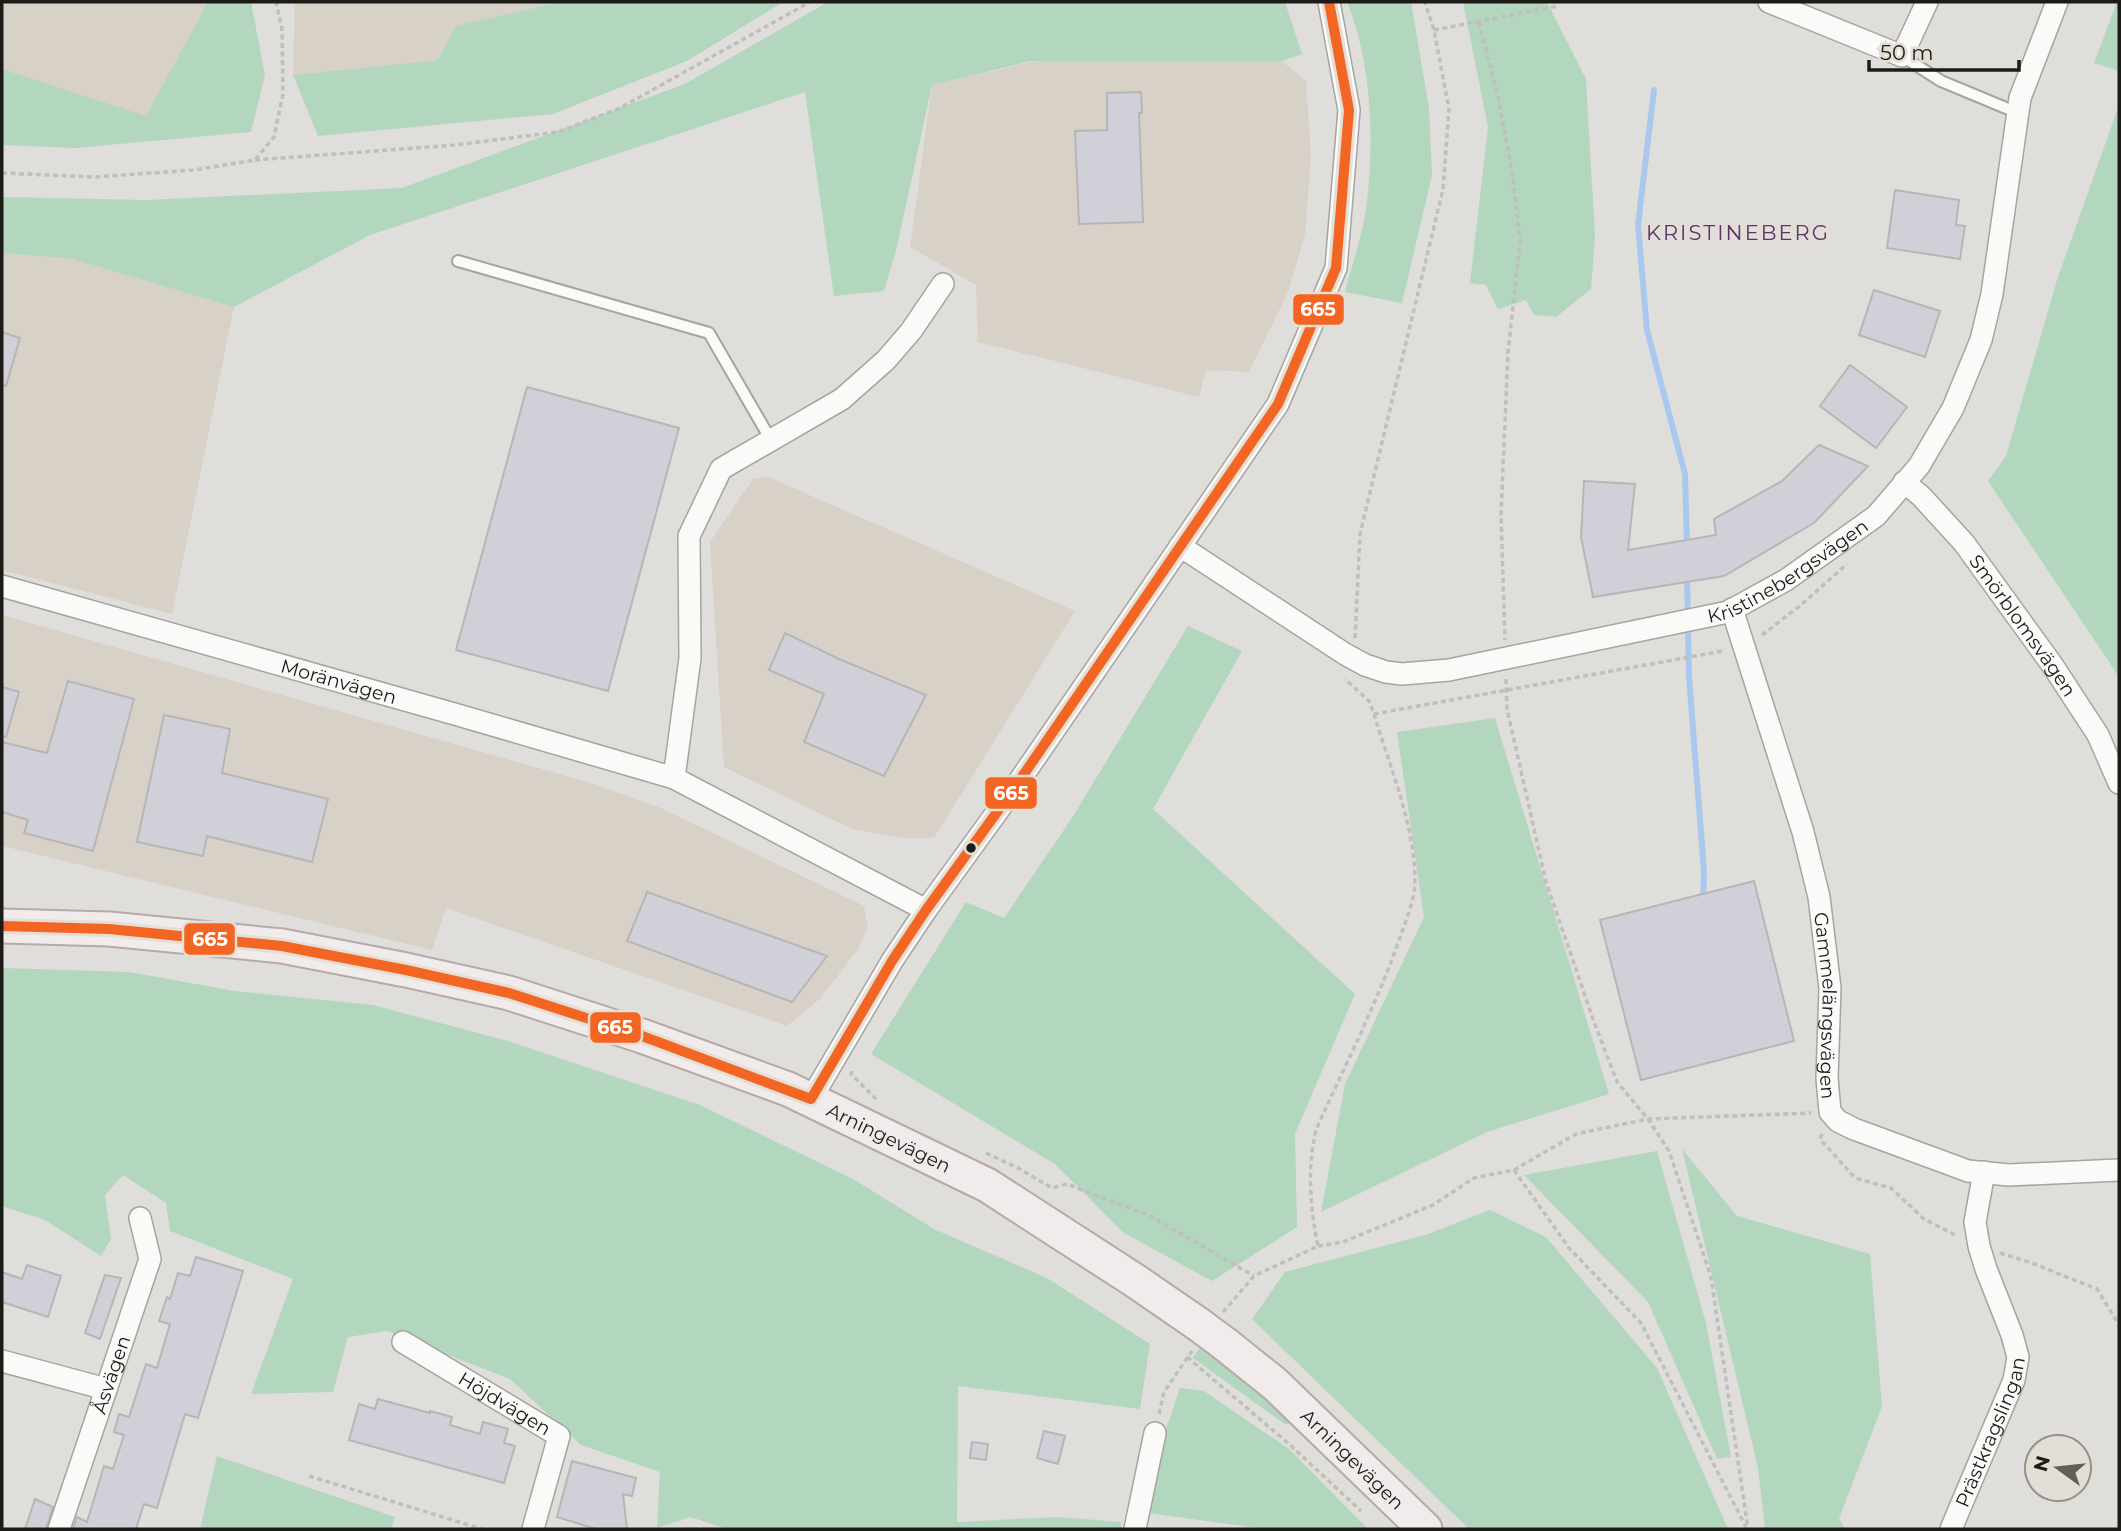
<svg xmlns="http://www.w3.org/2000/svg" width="2121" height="1531" font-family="Montserrat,sans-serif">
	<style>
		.built { fill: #d7d1c8 }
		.green { fill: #b2d6be }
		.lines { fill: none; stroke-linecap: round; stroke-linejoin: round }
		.stream { stroke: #aac8ef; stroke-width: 6 }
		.building { fill: #d1cfd7; stroke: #b7b6b6; stroke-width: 2 }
		.lane-casing { stroke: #a5a4a0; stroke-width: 14 }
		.street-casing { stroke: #a5a4a0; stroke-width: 24 }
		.primary-casing { stroke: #b6a9a8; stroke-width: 37 }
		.path { stroke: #bfbfbd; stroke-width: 3.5; stroke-dasharray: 5 3.5; stroke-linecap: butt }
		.lane { stroke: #fafaf9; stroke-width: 10 }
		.street { stroke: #fafaf9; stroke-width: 21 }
		.primary { stroke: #f2ebeb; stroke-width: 33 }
		.primary-bridge-casing { stroke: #b6a9a8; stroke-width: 37; stroke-linecap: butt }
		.primary-bridge { stroke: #f2ebeb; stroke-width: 33 }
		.bus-1-casing { stroke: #e4dfd6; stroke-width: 16 }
		.bus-1 { stroke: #f26522; stroke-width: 10 }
		.bus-dot { fill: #1d1b18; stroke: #e4dfd6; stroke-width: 2.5 }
		.labels { text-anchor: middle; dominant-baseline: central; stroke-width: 5; stroke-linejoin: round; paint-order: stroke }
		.street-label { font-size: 19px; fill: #1d1b18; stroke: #e4dfd6 }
		.neighbourhood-label { font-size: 21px; letter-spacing: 2px; fill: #5b346c; stroke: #e4dfd6 }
		.line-badge { stroke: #e4dfd6; stroke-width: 2.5 }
		.badge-label { font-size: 19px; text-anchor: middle; font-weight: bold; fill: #fff }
	</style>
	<rect width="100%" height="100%" fill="#e0deda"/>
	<path class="built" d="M2,2H208L146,117L2,69Z
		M295,2H561L455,26L438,60L293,75Z
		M1036,61H1282L1306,81L1311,155L1305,235L1288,292L1249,372L1206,370L1199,397L978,342L976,285L910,247L932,85Z
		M2,253L72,259L234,307L172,614L2,570Z
		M768,477L1075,611L934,838H903L852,829L724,767L710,542L753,479Z
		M2,615L591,783L661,808L864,906L868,927L859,948L821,998L787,1026L446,908L432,950L2,846Z"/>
	<path class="green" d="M208,2H251L265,75L251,132L75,148L2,145V69L146,116Z
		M561,2H783L687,61L553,114L318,136L293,75L438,60L455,26Z
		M828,2H1285L1302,54L1282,61H1031L932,85L896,251L884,291L834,296L805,92L370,235L234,307L72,259L2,253V197L147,200L402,188L685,84Z
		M1347,2H1411L1429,108L1432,175L1402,303L1345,292C1352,265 1362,237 1366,209C1375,142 1372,64 1347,2Z
		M1463,2H1547L1586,79L1595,237L1591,289L1556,317L1534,315L1526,300L1498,309L1486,285L1470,283L1488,127Z
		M2117,2H2119V71L2094,63Z
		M2119,105V677L1988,481L2006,456L2057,280Z
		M1188,626L1242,651L1153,809L1355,994L1295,1134L1297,1227L1212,1281L1124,1233L1055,1164L871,1054L966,902L1004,918L1072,818Z
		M1495,718L1609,1094L1487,1132L1321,1212L1345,1084L1424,917L1397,732Z
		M2,968L129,972L235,991L373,1005L508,1041L700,1105L853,1179L934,1229L1047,1278L1150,1344L1140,1409L958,1386L957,1522L1058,1517L1121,1522V1529H728L690,1517L657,1528L660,1472L581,1445L510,1379L387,1331L348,1337L333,1392L251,1394L293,1279L170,1231L166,1203L123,1175L105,1195L111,1239L101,1256L45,1220L2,1206Z
		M1682,1149L1737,1216L1870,1254L1882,1406L1839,1519L1845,1529H1765L1758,1468Z
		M1657,1151L1706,1323L1731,1457L1717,1459L1648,1302L1524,1175Z
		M1490,1210L1546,1237L1657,1368L1728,1529H1469L1252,1319L1285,1272L1425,1235Z
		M1201,1346L1275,1402L1292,1420L1286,1425L1193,1358Z
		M1180,1388L1204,1391L1289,1449L1368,1529H1265L1148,1513L1164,1435Z
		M217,1456L395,1517L391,1529H200Z"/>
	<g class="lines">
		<path class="stream" d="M1654,90L1638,225L1647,330L1685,474L1687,546
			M1687,574L1689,677L1704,871L1703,902"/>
	</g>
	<path class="building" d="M1141,92L1142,113H1139L1143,222L1079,224L1075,131L1107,130V93Z
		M1895,190L1959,200L1956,225L1965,226L1960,259L1887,248Z
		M1874,290L1940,311L1925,357L1859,335Z
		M2,332L20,338L6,386L2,385Z
		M1850,365L1907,407L1876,448L1820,406Z
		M527,387L679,428L608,691L456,650Z
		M1819,445L1868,466L1814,523L1724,576L1593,597L1581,537L1584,481L1635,484L1628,550L1716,535L1714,519L1782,481Z
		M785,633L839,659L926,695L884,776L804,742L824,694L769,670Z
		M68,681L134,699L93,851L24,833L28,820L2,812V742L47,753Z
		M2,687L19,692L6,737L2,736Z
		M164,715L230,729L222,773L328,799L312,862L207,836L203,856L137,842Z
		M1754,881L1794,1041L1641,1080L1600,920Z
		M647,892L827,956L792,1002L627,941Z
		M196,1257L243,1271L198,1418L185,1414L157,1508L144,1504L136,1529H73L77,1517L87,1522L104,1466L113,1469L124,1435L114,1432L119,1414L129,1417L146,1364L157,1368L170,1324L159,1321L167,1297L170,1299L178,1273L190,1276Z
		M27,1265L61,1276L48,1317L2,1302V1272L22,1279Z
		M105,1275L121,1278L100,1339L85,1333Z
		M378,1399L430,1413V1411L452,1417L450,1425L480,1434L483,1422L508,1429L504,1443L515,1446L504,1483L349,1440L359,1404L375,1409Z
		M1044,1431L1065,1436L1058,1464L1037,1458Z
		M972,1442L988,1444L986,1460L970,1458Z
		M572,1461L636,1478L632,1496L623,1494L627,1529H596L557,1517Z
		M35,1499L53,1507L46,1529H25Z"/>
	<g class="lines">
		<g class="lane-casing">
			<path id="lane" d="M1902,56L1941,81L2018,113
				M458,261L709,333L771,440"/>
		</g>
		<g class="street-casing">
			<g id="street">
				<path d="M1769,2L1902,56L1927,2"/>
				<path id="s1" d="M1904,482L1921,496L1964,543L2053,666L2098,735L2119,783"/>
				<path id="s2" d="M1180,546L1345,654L1365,665L1386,672L1402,674L1449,670L1728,612L1786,580L1876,516L1919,466L1953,408L1981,340L1992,294L2020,98L2057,2"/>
				<path id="s3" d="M2,586L458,715L674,778L926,910"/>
				<path id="s4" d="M1732,609L1803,832L1819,897L1830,988L1827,1078L1830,1112L1838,1121L1854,1129L1968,1171L2009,1175L2119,1170"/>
				<path d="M674,778L690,658L689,536L721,469L842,399L886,360L911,331L943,284"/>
				<path d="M811,1099L892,961L926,910L1013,790L1278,404L1336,268L1349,110L1329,2"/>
				<path id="s5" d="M403,1342L559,1436L533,1529"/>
				<path d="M2,1361L106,1389"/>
				<path id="s6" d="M59,1529L150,1259L140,1218"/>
				<path d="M1135,1529L1155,1433"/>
				<path id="s7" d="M1951,1529L2014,1380L2018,1357L2012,1335L1986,1269L1979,1246L1975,1222L1984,1172"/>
			</g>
		</g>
		<g class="primary-casing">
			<g id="primary">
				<path id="s8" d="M2,926L109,929L282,946L406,970L509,993L642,1036L788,1089L987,1185L1134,1280L1198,1324"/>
				<path id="s9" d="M1225,1344L1275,1384L1425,1529"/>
			</g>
		</g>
		<path class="path" d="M1479,22L1498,96L1513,178L1520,241L1508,352L1501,515L1505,640
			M1434,30L1558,6
			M255,160L455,145L558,132L620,108L810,2
			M2,173L94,177L194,170L255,160L274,137L283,94L282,29L276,2
			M1762,635L1801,605L1847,564
			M1355,638L1360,534L1443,189L1449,109L1434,30L1425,2
			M1506,679L1507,709L1546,882L1593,1019L1617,1082L1648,1119L1669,1151L1711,1277L1748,1529
			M1374,714L1723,651
			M852,1071L851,1074L878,1101
			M1822,1134L1820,1139L1855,1178L1891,1188L1924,1219L1957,1236
			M986,1153L1018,1168L1052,1188L1067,1184L1150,1216L1254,1276
			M1514,1170L1569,1248L1641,1323L1746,1527
			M1318,1246L1343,1242L1433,1205L1474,1178L1514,1170L1576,1134L1648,1119L1811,1113
			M2000,1253L2029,1262L2097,1289L2119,1325
			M1223,1312L1254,1276L1318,1246C1310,1207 1307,1169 1316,1130C1344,1067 1376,1006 1399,940C1405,923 1414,902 1415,884C1416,829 1390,767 1374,714L1369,701L1345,679
			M1187,1357L1289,1444L1361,1511
			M1159,1414L1164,1392L1192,1351
			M309,1476L482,1529
			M685,1529H710"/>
		<use href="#lane" class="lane"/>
		<use href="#street" class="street"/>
		<use href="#primary" class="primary"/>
		<g class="primary-bridge-casing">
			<path id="primary-bridge" d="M1198,1324L1225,1344"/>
		</g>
		<use href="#primary-bridge" class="primary-bridge"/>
		<g class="bus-1-casing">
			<path id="bus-1" d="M2,926L109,929L282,946L406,970L509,993L642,1036L811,1099
				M811,1099L892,961L926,910L1013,790L1278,404L1336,268L1349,110L1329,2"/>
		</g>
		<use href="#bus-1" class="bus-1"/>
	</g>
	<circle class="bus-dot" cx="971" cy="848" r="6"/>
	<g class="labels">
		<g class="street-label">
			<text stroke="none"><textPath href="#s2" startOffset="662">Kristinebergsvägen</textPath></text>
			<text stroke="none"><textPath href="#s1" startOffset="187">Smörblomsvägen</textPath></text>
			<text stroke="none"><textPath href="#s3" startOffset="350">Moränvägen</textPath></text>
			<text stroke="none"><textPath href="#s4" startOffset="410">Gammelängsvägen</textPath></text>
			<text stroke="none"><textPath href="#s8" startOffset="920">Arningevägen</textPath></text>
			<text stroke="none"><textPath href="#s6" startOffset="163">Åsvägen</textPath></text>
			<text stroke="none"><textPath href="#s5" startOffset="119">Höjdvägen</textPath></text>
			<text stroke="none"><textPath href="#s7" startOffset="105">Prästkragslingan</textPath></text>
			<text stroke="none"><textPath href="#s9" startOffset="172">Arningevägen</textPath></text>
		</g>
		<g class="neighbourhood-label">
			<text x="1738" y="232">KRISTINEBERG</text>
		</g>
	</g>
	<g class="line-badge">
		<rect x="1292" y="293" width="53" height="33" rx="7" fill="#f26522"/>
		<rect x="984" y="776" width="54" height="34" rx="7" fill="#f26522"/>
		<rect x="183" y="922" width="53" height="34" rx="7" fill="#f26522"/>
		<rect x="589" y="1011" width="53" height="33" rx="7" fill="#f26522"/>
	</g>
	<g class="badge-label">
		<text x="1318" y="316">665</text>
		<text x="1011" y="800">665</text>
		<text x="210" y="946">665</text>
		<text x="615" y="1034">665</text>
	</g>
	<rect width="2121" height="1531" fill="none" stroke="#1d1b18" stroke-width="7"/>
	<g transform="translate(2058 1468) rotate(285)"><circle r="33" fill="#e4dfd6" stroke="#94918a" stroke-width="2"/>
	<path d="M0-5L12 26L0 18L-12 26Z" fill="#615f5c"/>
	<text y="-10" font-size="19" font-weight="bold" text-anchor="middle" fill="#1d1b18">N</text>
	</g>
	<path d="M1869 60v10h150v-10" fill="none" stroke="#1d1b18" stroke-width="3.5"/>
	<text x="1880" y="60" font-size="21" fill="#1d1b18" stroke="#e4dfd6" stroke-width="5" paint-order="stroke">50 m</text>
</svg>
